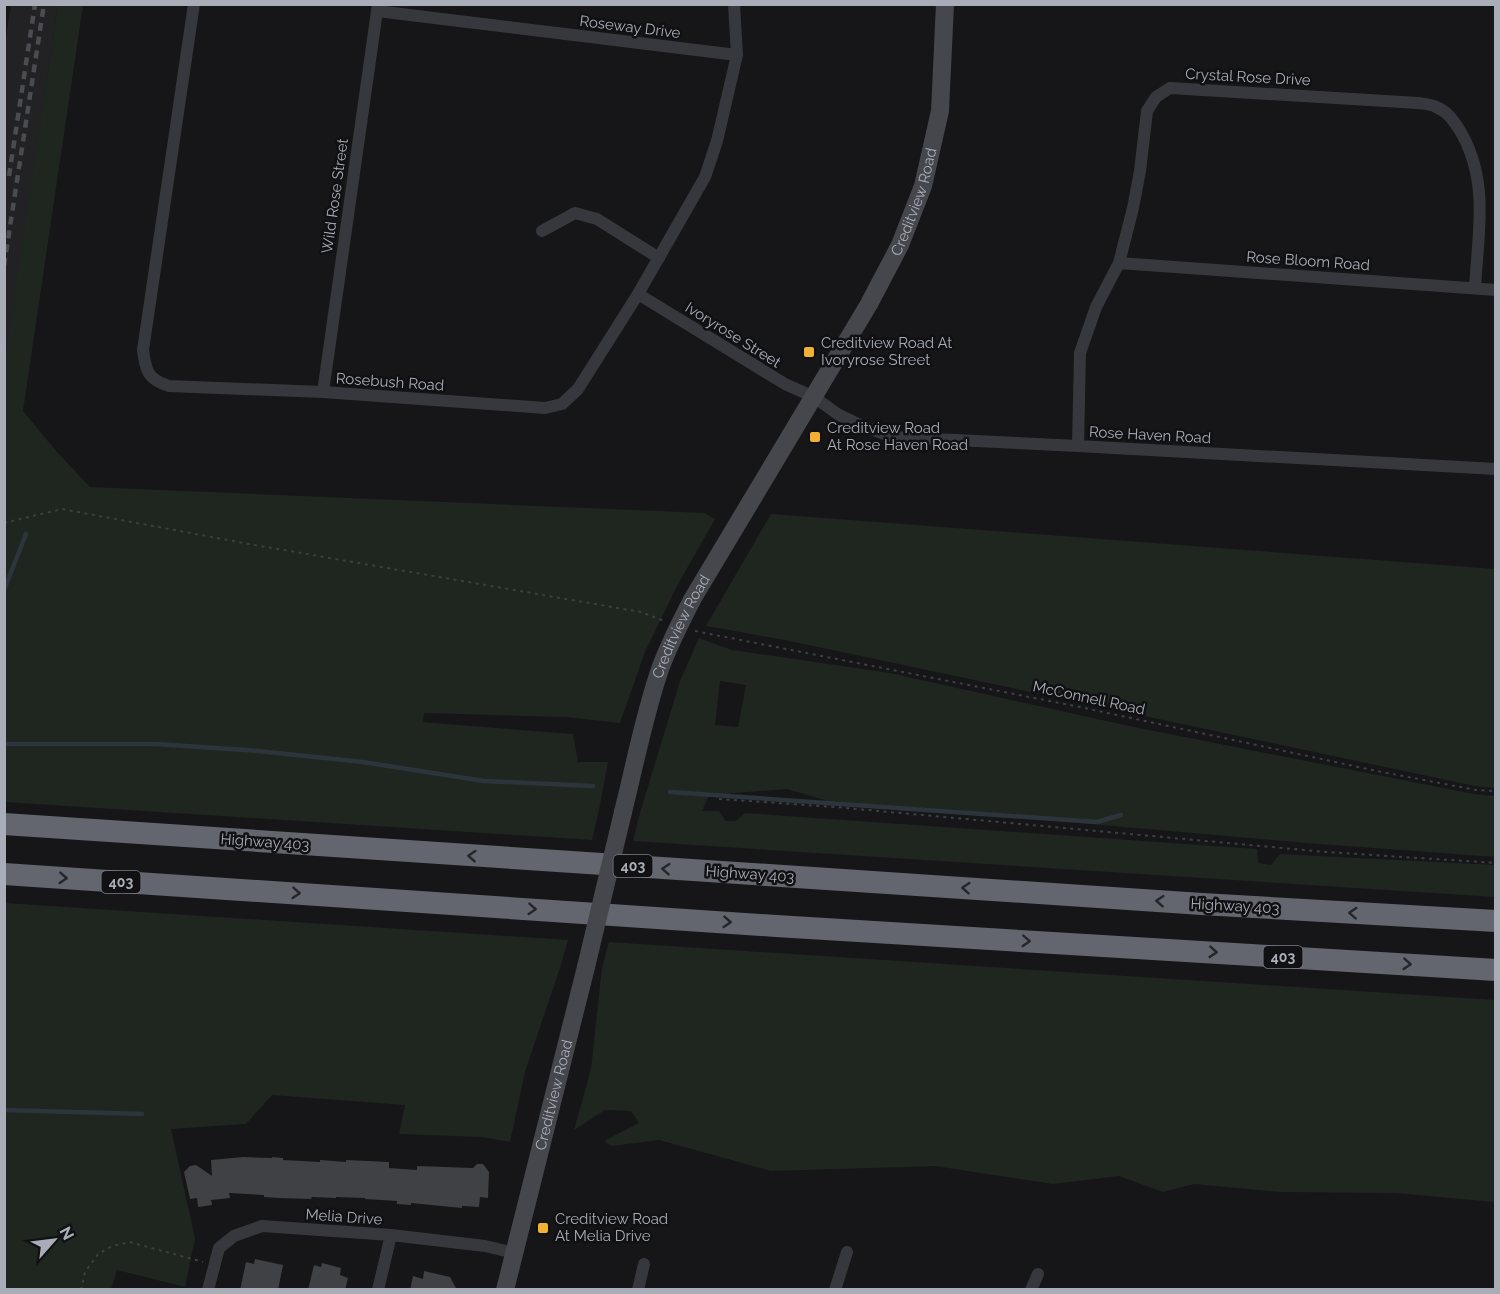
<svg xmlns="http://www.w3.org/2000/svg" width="1500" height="1294" font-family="Raleway,sans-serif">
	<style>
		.built { fill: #222225 }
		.green { fill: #1e261f; fill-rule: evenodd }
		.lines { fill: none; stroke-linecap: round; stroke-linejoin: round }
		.stream { stroke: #2c353c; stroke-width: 4.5 }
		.building { fill: #404145 }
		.path { stroke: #3d3f44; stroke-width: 2; stroke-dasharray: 3 4.5; stroke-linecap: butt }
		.street { stroke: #37383d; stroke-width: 12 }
		.secondary { stroke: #45474d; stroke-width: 18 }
		.highway { stroke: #63666e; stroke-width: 22 }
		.rail { stroke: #4a4c52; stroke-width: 4.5; stroke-dasharray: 8 6; stroke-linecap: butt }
		.secondary-bridge { stroke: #45474d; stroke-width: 18 }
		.oneway { stroke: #26262a }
		.poi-dot { fill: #f2b134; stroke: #111113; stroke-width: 2 }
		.labels { text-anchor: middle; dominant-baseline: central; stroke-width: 5; stroke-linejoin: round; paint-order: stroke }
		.shield { fill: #111113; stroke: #7b7e86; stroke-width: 1.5 }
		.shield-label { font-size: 14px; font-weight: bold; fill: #a8adb8 }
		.street-label { font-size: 15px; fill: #a8adb8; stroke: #111113 }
		.poi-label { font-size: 15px; fill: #a8adb8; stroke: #111113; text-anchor: start }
	</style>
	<rect width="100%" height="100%" fill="#161618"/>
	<path class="built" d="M11,5H58L5,365V44Z"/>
	<path class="green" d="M58,5H83L23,411L57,452L90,487L705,513L715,519L677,586L645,652L620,723L565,717L424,713L423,722L433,723L573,734L578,762H608L599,810L592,840L5,802L4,365Z
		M771,514L1495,569V788L1475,786L785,640L706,626Z
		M699,638L732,650L890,673L1129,726L1474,794L1495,796L1496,857L1306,843L828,801L787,789L709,795L702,811H719L726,821H736L745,813L1257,849L1258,863L1271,865L1280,854L1495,865V897L633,841L640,813L680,681ZM720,681L746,685L738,727L715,725Z
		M4,903H5L568,940L561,965L525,1072L510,1142L482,1137L399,1134L405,1105L272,1095L246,1124L171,1129L195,1238L185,1287L117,1270L111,1289H5Z
		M609,942L1495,1000V1202L1396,1193L1280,1192L1194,1184L1163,1192L1119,1176L1053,1184L935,1166L771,1171L659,1140L611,1146L604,1141L639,1123L631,1111L605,1110L574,1130L591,1069L602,968Z"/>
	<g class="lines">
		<path class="stream" d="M4,590L26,534
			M4,744H156L258,751L363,762L484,781L593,786
			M670,792L1097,822L1121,815
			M4,1110L142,1114"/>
	</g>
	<path class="building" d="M243,1157L272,1158V1157L283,1158V1160L320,1162V1160L346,1162V1160L389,1162V1168L417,1170V1166L473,1168L477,1164H483L489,1172L488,1198L480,1197L479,1207L462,1206V1208L411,1203V1205L397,1204V1201L365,1199V1198L336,1197V1198L312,1197L311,1199L279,1198L264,1197V1195L229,1193L230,1198L211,1200L212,1205L198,1207L197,1198L190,1199L184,1172L190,1166L196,1165L212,1176L211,1160Z
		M255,1259L283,1265L278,1290H240L246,1262L254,1264Z
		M322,1263L341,1268L340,1275L348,1278L345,1290H308L314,1265L321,1267Z
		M424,1271L450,1277L457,1290H410L413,1276L423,1279Z"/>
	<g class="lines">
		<path class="path" d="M4,523L62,509L249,544L641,612L664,621
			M695,631L1080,707L1377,771L1476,790L1496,791
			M719,799L835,807L1326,852L1496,863
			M81,1290L85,1272L98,1254L112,1246L130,1242L203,1262"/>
		<path class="street" d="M194,4L143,350C146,371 147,379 169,386L323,392L545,408L562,404L578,389L638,294L705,177L717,141L737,55L734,4
			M377,11L737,55
			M542,231L575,213L597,219L659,258
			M1119,263L1496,290
			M638,294L785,384L814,397L839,415L860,425L892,437L1078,446L1496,469
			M323,392L378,4
			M1078,446L1080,353L1096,307L1119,263L1133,208L1140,171L1147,111L1156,97L1170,88L1418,103C1424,104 1431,104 1436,107C1447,111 1453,120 1459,129C1490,180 1478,232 1475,288
			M208,1290L219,1248L234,1236L262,1226L391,1235L485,1246L515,1253
			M378,1290L391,1235
			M638,1290L644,1264
			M835,1290L847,1252
			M1031,1290L1038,1274"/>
		<g class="secondary">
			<path id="s1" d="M623,812C635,764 644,716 660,669C669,645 681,621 693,598L869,304L900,245L923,186L940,111L945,4"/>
			<path id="s2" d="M505,1290L586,967"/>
		</g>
		<path class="highway" d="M4,824L1202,904L1496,921
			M4,874L776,926L1496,970"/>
		<path class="rail" d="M9,176L35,4
			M4,266L44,4"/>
		<path class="secondary-bridge" d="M586,967L623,812"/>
	</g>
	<defs><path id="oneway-chevron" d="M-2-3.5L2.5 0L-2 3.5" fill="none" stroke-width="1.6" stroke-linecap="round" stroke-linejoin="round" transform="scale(1.5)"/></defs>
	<g class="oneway">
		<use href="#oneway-chevron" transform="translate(472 856) rotate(-176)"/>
		<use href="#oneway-chevron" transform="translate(666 869) rotate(-176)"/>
		<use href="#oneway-chevron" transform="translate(63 878) rotate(4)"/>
		<use href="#oneway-chevron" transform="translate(966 888) rotate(-176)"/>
		<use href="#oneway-chevron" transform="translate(296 893) rotate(4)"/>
		<use href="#oneway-chevron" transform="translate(1160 901) rotate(-176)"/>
		<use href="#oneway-chevron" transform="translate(532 909) rotate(4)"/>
		<use href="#oneway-chevron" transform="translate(1353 913) rotate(-177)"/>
		<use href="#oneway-chevron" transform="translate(727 922) rotate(4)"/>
		<use href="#oneway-chevron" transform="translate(1026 941) rotate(3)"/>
		<use href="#oneway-chevron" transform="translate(1213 952) rotate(4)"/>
		<use href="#oneway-chevron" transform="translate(1407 964) rotate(4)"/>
	</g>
	<g class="poi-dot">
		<rect x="803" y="346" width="12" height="12" rx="3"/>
		<rect x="809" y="431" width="12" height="12" rx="3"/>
		<rect x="537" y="1222" width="12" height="12" rx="3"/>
	</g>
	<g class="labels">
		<g class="shield">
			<rect x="613.5" y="855" width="39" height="22" rx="4.5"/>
			<rect x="101.5" y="871" width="39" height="22" rx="4.5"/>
			<rect x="1263.5" y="946" width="39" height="22" rx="4.5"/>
		</g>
		<g class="shield-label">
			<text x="633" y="866">403</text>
			<text x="121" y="882">403</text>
			<text x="1283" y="957">403</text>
		</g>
		<g class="street-label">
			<text transform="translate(630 27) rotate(7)">Roseway Drive</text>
			<text transform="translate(1248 77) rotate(3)">Crystal Rose Drive</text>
			<text transform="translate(335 196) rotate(-82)">Wild Rose Street</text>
			<text stroke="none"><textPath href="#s1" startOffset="681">Creditview Road</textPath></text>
			<text transform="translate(1308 261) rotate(4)">Rose Bloom Road</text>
			<text transform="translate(733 335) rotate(32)">Ivoryrose Street</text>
			<text transform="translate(390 382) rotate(4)">Rosebush Road</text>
			<text transform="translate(1150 435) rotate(3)">Rose Haven Road</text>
			<text stroke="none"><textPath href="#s1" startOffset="195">Creditview Road</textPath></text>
			<text transform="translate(1089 698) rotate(12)">McConnell Road</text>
			<text transform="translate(265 842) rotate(4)">Highway 403</text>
			<text transform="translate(750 874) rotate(4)">Highway 403</text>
			<text transform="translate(1235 906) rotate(3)">Highway 403</text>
			<text stroke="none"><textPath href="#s2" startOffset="201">Creditview Road</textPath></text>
			<text transform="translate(344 1217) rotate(4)">Melia Drive</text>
		</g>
		<g class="poi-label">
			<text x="821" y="343">Creditview Road At<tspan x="821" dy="17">Ivoryrose Street</tspan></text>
			<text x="827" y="428">Creditview Road<tspan x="827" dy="17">At Rose Haven Road</tspan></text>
			<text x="555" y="1219">Creditview Road<tspan x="555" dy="17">At Melia Drive</tspan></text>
		</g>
	</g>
	<rect width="1500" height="1294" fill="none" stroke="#a8adb8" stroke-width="12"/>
	<g transform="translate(54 1240) rotate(62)" stroke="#111113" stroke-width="4.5" paint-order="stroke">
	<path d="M0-4.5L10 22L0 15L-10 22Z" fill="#a8adb8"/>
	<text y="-9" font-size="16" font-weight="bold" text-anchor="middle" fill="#a8adb8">N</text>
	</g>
</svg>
